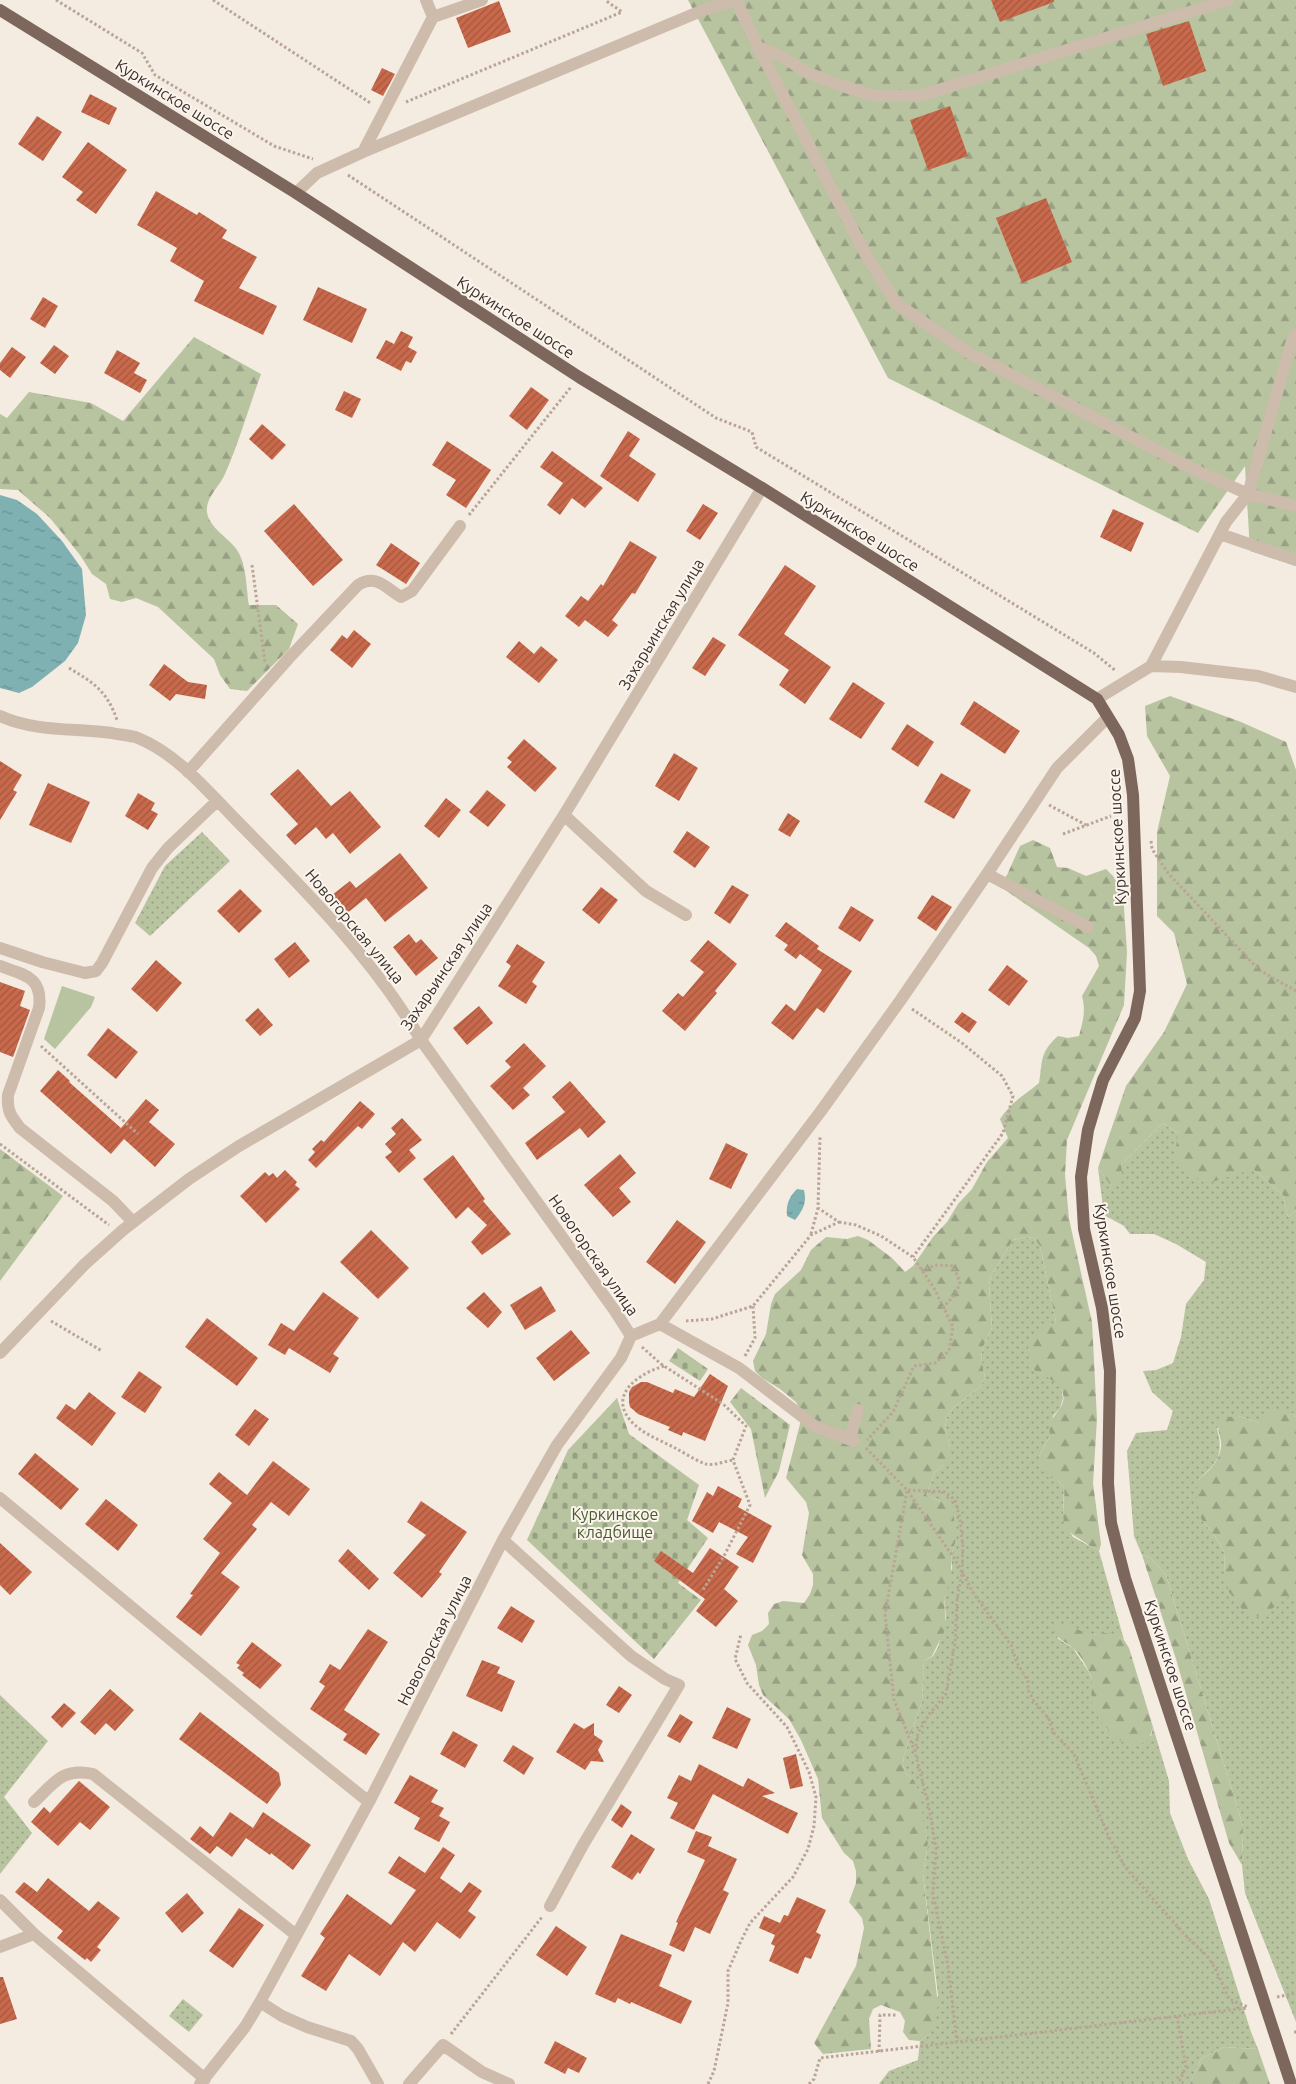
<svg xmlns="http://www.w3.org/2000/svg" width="1296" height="2084" font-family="Ubuntu,sans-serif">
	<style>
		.grass { fill: url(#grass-dots) }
		.forest { fill: url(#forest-firs) }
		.cemetery { fill: url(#cemetery-stones) }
		.pitch { fill: #b8c4a0 }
		.water { fill: url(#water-ripples) }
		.building { fill: url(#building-hatch) }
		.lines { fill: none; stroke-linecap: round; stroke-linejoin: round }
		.path { stroke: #b9a596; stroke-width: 3; stroke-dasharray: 2.5 2.5; stroke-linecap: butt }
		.minor { stroke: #cdbbac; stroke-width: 12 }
		.major { stroke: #7d675c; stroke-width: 12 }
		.labels { text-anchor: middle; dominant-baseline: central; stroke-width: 4; stroke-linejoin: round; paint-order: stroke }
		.street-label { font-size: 16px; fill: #3b302b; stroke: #fbf5ee }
		.park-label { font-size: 16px; fill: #4a5a2e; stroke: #fbf5ee }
	</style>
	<defs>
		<pattern id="grass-dots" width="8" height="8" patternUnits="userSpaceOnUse" patternTransform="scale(1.25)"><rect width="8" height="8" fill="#b8c4a0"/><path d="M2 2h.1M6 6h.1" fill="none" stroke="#97a083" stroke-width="1.8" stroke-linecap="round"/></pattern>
		<pattern id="forest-firs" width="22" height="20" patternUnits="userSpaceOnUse" patternTransform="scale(1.25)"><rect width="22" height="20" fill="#b8c4a0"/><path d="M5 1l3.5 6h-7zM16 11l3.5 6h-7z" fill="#97a083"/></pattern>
		<pattern id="cemetery-stones" width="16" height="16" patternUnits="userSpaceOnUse" patternTransform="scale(1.25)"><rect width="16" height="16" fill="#b8c4a0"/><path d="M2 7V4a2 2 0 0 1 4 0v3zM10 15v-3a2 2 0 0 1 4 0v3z" fill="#97a083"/></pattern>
		<pattern id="water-ripples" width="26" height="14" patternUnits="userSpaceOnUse" patternTransform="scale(1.25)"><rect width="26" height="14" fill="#7fb0b2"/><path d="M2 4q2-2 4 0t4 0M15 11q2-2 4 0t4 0" fill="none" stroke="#699091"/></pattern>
		<pattern id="building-hatch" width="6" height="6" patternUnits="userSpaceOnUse" patternTransform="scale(1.25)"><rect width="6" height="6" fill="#c8694b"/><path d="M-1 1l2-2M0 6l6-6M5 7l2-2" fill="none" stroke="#a4573f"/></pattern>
	</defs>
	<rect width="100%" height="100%" fill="#f4ebe1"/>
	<path class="grass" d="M202,832L230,861L150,936L135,923L165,866Z
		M1163,1123L1178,1133L1253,1169L1283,1195L1288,1217L1296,1211V1417L1293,1413L1259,1423L1239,1416L1217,1428C1224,1456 1218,1462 1198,1480L1201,1519L1215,1536L1224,1552L1225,1573L1293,1593L1296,1592V2022L1245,1893L1242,1865L1243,1826L1166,1575L1150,1557L1142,1555L1134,1536L1127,1451L1136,1433L1167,1430L1173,1411L1152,1392L1143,1371L1156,1370L1173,1363L1181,1337L1186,1304L1204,1280L1206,1262L1176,1244L1154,1234H1130L1124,1226L1104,1215L1098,1168L1111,1186L1121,1165Z
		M1024,1237L1034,1238L1040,1246L1056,1322L1047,1327L1032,1369L1052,1378L1061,1386L1063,1398L1060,1408L1053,1416L1050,1436L1039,1456L1064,1488L1063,1519L1073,1537L1099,1551L1124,1640C1107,1631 1108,1635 1092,1635C1085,1634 1078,1631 1071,1628L1057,1638L1073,1648L1090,1674L1093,1683V1704L1107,1730L1151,1736L1153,1727L1169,1781L1170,1813L1188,1859L1209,1899L1251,2032L1258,2049L1224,2047L1201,2059L1190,2084H879L889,2071L918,2060L920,2041L930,2034L938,1995L923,1874L928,1843L914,1780L906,1774L903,1765L904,1755L922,1701L924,1661L933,1656L938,1647L946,1618L944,1598L952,1568L951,1558L956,1539L945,1503L926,1495L935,1472L943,1466L950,1447L945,1427L947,1417L953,1408L980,1387L985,1378L981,1357L983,1347L992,1328L989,1285L991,1276L1013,1240Z
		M0,1695L48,1741L4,1797L32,1833L0,1874Z
		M183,1999L203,2015L189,2032L169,2016Z"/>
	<path class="forest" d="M688,0H1296V566L1250,551L1245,466L1198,533L888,378Z
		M194,337L261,374C249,407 239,442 225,474C220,486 205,498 207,512C209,528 228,537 237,550C247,565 246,588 249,605H276L298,624L289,649L247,691L230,689L220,675L214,659L158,607L136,598L122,602L110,599L106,584L92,574L80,555L50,518L18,490L0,489V414L7,418L29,392L91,403L123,421Z
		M1170,696L1241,722L1286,742L1296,770V1211L1288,1217L1283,1195L1253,1169L1206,1184L1174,1162L1178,1133L1163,1123L1121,1165L1123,1180L1111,1186L1098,1168L1126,1086L1164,1032L1187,984L1174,933L1157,916V832L1170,776L1147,736L1145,706Z
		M1033,840L1050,848L1057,867L1068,868L1086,876L1106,869L1113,876L1123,893L1127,952L1124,1005L1067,1140L1065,1175L1069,1219L1092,1322L1097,1419L1093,1483L1101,1544L1099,1551C1092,1548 1088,1544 1081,1540C1054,1524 1066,1515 1064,1488L1057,1479L1047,1477L1041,1467L1039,1456L1050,1436L1049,1425C1052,1418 1056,1414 1060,1408C1073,1387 1047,1377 1032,1369C1027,1358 1025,1338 1038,1330C1043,1326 1051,1325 1056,1322L1040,1246L1034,1238L1024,1237L1013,1240L991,1276L989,1285L992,1328L983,1347L981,1357L985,1378L980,1387L953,1408L947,1417L945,1427L950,1447L949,1457L943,1466L935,1472L926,1495L945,1503L953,1509L956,1539L951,1558V1578L944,1598L946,1628L932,1656L924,1661L922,1701L904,1755L903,1765L906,1774L914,1780L918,1790L928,1843L923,1874L938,2005L935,2025L930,2034L920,2041L909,2040L903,2032L905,2021L900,2012L881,2005L873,2009L869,2019L871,2049L823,2054L814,2043L856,1966L864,1928L862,1918L849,1902L856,1883V1871L853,1861L844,1853L822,1818L818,1779L801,1740L789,1719L763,1695L759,1685L756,1665L748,1645L752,1635L762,1631L769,1624L768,1613L774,1604L783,1601L804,1603L810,1594L813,1585V1574L802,1555L809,1513L806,1502L786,1478L800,1424L801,1411L796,1402L780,1389L762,1378L755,1371L753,1361L766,1334L771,1304L775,1294L801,1270L811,1250L826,1237L847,1239L858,1236L868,1240L892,1258L905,1272L913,1266L933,1237L947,1222L958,1204L972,1189L987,1162L1008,1138L1000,1119C1011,1102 1025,1095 1039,1083C1043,1061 1039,1053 1058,1036L1068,1038L1079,1036C1083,1021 1086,1011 1082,996L1099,966L1096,956L1089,948L998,885L1007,875L1020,846Z
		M0,1149L63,1196L0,1281Z
		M1273,1409L1293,1413L1296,1417V1592L1260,1617L1242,1609L1229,1592L1225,1573L1224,1552L1215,1536L1201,1519L1197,1500L1198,1480C1208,1472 1220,1461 1221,1447C1222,1437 1216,1432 1219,1418L1239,1416L1259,1423Z
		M1142,1555L1150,1557L1166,1575L1243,1826L1242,1865L1229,1843L1176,1659Z
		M1062,1624L1093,1635L1103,1633L1113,1634L1124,1640L1129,1648L1153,1727C1151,1734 1149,1742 1140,1744C1118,1749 1097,1721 1092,1702C1090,1692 1095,1681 1089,1672C1085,1664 1080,1655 1074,1649C1065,1640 1059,1642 1053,1629Z
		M1224,2047L1258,2049L1270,2084H1190L1201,2059Z"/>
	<path class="cemetery" d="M678,1348L708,1369L700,1381L669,1361Z
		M741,1388L790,1425L779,1471L765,1498L751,1429L730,1402Z
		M617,1398L629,1434L699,1485L687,1520L708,1538L678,1583L701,1600L654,1659L527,1540L568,1450Z"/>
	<path class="pitch" d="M62,986L95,997L91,1007L55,1049L44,1039Z"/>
	<path class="water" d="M0,495L17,500L37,514L62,541L82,569L86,615L78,643L65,661L32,687L19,693L0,688Z
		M797,1189L804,1190C807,1203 803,1210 795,1220L787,1216C786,1204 789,1197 797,1189Z"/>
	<path class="building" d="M991,0H1054V2L1000,22Z
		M499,1L511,32L468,48L456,18Z
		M1189,21L1206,71L1163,86L1146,34Z
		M382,68L395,74L383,96L371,90Z
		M90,94L117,108L109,125L81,112Z
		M950,106L968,156L928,170L910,120Z
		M37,116L62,132L43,161L18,144Z
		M88,142L127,170L96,214L76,200L83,192L62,177Z
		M156,191L197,215L199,212L227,230L222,238L257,257L239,288L277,306L263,335L194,301L204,281L170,261L177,248L137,225Z
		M1046,198L1072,262L1022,283L996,218Z
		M318,287L367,309L352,343L303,320Z
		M43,297L58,306L45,328L30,319Z
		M401,331L413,337L408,347L417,352L411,363L406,361L401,371L376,358L386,340L394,344Z
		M54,345L69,356L55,374L40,363Z
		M12,347L26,357L10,378L0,370V363Z
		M117,350L140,363L134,373L147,380L140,393L104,373Z
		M531,387L549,400L527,430L509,416Z
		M344,391L361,399L352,418L335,410Z
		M262,424L286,445L272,460L249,439Z
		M628,431L640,439L629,456L656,474L638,502L600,476Z
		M447,441L491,470L466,508L446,495L456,480L432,465Z
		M552,451L603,488L585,508L572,498L560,515L547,505L563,483L540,467Z
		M294,504L343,560L313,586L264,531Z
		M703,504L718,513L700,540L686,531Z
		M1113,509L1144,523L1131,552L1100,537Z
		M630,541L657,557L635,594L632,593L612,620L618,625L608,637L585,620L579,627L565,616L581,596L588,601L601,584L603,586Z
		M391,543L420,563L406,584L376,565Z
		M785,565L816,586L784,634L831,667L805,704L779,685L789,670L738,635Z
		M354,630L371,644L352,668L330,650L342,635L347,639Z
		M713,637L726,645L705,676L692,668Z
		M519,641L534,654L541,646L558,660L539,683L506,657Z
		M164,664L188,682L207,685L205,699L176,694L170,701L149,685Z
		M853,682L885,703L861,739L829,719Z
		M974,701L1020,731L1005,754L960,724Z
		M907,724L934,742L918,767L891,749Z
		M524,739L557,768L535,792L507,767L512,762L507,758Z
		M674,753L698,768L679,801L655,786Z
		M0,761L22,775L13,790L17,792L0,820Z
		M298,769L331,806L350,791L381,827L350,854L333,833L326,839L316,827L295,845L286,835L298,824L270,794Z
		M941,773L971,790L954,819L924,802Z
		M48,783L90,802L71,843L29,825Z
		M487,790L506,805L488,827L469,812Z
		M138,793L155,803L151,810L158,814L148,830L125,816Z
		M446,798L461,810L439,838L424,826Z
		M788,813L800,821L790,837L778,830Z
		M687,831L710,847L695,868L673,852Z
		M400,853L428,888L385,922L366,898L346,914L332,895L350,881L356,888Z
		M732,885L749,895L730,924L714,913Z
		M601,887L618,900L599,924L582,910Z
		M240,889L262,911L239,933L217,911Z
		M932,895L952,907L936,931L917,918Z
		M851,906L874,920L860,942L838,928Z
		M786,922L819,946L817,949L852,971L824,1013L817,1008L793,1040L771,1023L786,1004L795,1011L822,970L800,954L796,959L784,950L788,945L775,936Z
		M409,934L416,943L421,939L438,958L416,976L393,947Z
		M708,940L737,964L715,991L717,993L685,1031L662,1011L678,993L683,997L704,972L690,961Z
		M295,942L310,961L289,978L274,959Z
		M517,944L545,962L532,982L537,986L526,1004L498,986L511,966L506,962Z
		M156,960L182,983L157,1012L131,989Z
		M1007,965L1028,981L1009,1006L988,990Z
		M0,982L25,991L20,1006L30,1010L13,1057L0,1052Z
		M479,1006L493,1023L467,1045L453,1028Z
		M258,1008L273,1025L260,1036L245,1020Z
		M962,1012L977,1022L969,1033L954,1022Z
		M108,1028L138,1052L116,1079L87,1055Z
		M524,1043L546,1066L523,1088L530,1095L513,1110L490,1086L511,1067L505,1061Z
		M58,1070L70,1081L69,1082L121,1128L146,1099L159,1110L149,1122L175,1144L155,1167L124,1139L111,1154L40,1091Z
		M570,1081L606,1122L588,1138L580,1128L537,1160L525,1143L565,1112L552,1097Z
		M360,1101L375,1114L362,1129L358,1126L316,1168L308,1160L315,1152L312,1149L321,1140L324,1142Z
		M402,1118L422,1140L409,1150L416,1158L399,1173L385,1157L392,1152L385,1144L396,1134L391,1128Z
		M726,1143L748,1154L731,1189L709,1179Z
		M620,1154L636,1173L619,1188L631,1202L613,1217L584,1185Z
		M453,1155L485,1199L483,1201L511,1234L482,1255L471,1242L487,1225L468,1207L456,1219L423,1179Z
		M285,1170L297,1182L295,1185L300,1189L266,1223L240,1196L265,1172L269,1176L273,1173L277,1178Z
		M677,1220L706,1242L675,1284L646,1262Z
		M371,1230L409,1268L378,1299L340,1262Z
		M541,1286L556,1311L525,1330L510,1305Z
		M323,1292L359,1318L333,1354L339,1358L330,1373L289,1348L285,1355L268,1345L281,1323L294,1331Z
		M484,1292L502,1312L488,1328L466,1308Z
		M207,1318L258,1358L237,1386L185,1347Z
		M571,1330L590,1353L554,1381L536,1358Z
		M139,1371L162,1387L145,1413L121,1397Z
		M710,1374L728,1386L705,1441L683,1432L682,1436L668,1430L670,1427L638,1414L630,1407L629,1402V1392L632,1387L641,1382H647L673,1393L675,1389L694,1397Z
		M89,1392L116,1413L92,1446L56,1418L66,1404L75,1410Z
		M255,1409L269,1419L249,1446L235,1435Z
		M35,1453L79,1489L61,1510L18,1474Z
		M273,1461L310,1489L289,1516L271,1502L252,1525L257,1529L221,1573L240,1587L201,1636L176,1617L193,1595L190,1594L220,1553L203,1539L232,1503L209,1484L219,1472L247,1495Z
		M718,1486L742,1499L738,1507L772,1526L753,1563L736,1554L748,1537L719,1522L713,1533L692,1521L707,1492L713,1496Z
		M106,1499L138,1525L118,1551L85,1524Z
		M421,1501L467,1532L439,1572L442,1574L422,1598L393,1573L426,1535L407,1522Z
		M0,1543L32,1572L10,1595L0,1585Z
		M710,1548L739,1567L724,1589L738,1601L716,1627L696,1611L705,1599L654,1561L661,1551L693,1573Z
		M348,1549L379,1579L369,1590L338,1561Z
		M511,1606L535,1621L522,1643L497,1628Z
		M368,1629L388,1642L344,1710L380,1734L366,1755L343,1740L347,1734L310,1709L325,1686L319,1682L330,1664L340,1670Z
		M252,1642L282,1665L260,1689L242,1675L244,1673L237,1668L240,1665L236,1663Z
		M482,1660L500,1667L497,1673L515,1681L502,1712L466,1696Z
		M619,1686L632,1695L619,1713L606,1705Z
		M110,1689L134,1710L115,1731L106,1723L95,1735L80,1722Z
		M64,1703L76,1713L62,1728L51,1717Z
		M727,1707L751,1719L737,1749L712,1738Z
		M200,1712L279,1773L281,1785L267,1804L179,1739Z
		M680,1714L693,1722L680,1743L667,1736Z
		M574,1723L584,1729L594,1723V1735L603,1741L598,1750L604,1762L591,1761L585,1770L556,1752Z
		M453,1731L478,1745L465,1768L440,1754Z
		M513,1745L534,1758L524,1775L503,1761Z
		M796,1754L803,1786L790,1789L783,1758Z
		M699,1764L743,1787L748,1778L775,1793L762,1796L798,1813L788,1834L713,1794L694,1830L670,1818L678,1803L667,1798L679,1775L691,1781Z
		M410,1775L438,1790L431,1802L444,1808L439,1816L450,1822L439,1842L414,1829L420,1818L394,1803Z
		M79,1781L110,1807L90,1830L80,1822L58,1846L31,1822L44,1807L50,1813Z
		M621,1804L632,1812L622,1828L611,1820Z
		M230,1812L253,1828L263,1812L311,1845L293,1870L271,1853L270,1855L246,1838L232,1857L217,1846L210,1854L190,1839L200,1826L213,1837Z
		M696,1831L712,1837L708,1846L737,1859L723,1890L729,1893L710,1934L695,1927L684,1952L669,1945L678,1923L676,1922L705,1860L687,1852Z
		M631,1834L655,1849L640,1874L638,1872L632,1880L611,1867Z
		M443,1847L455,1855L440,1878L461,1893L469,1882L482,1891L468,1911L476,1917L460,1939L437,1922L415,1952L403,1942L380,1976L349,1954L326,1991L301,1976L325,1938L320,1934L347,1894L391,1925L416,1890L388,1873L399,1856L425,1873Z
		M48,1878L89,1911L98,1901L120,1918L97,1947L101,1950L91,1962L87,1958L85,1960L57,1938L63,1931L15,1892L24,1882L37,1892Z
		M187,1893L204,1913L182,1933L165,1913Z
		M797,1897L826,1910L816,1932L821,1935L811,1959L805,1957L798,1974L769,1961L775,1946L771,1944L775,1935L759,1928L764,1916L780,1923L784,1915L788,1916Z
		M239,1908L264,1925L233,1968L209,1951Z
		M556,1926L587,1947L567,1976L536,1955Z
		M621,1934L672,1955L659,1986L692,2001L681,2024L631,2002L630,2004L618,1998L615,2003L595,1994Z
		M0,1977H3L17,2019L0,2024Z
		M555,2041L587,2058L579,2073L568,2068L565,2074L544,2063Z"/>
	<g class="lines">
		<path class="path" d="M56,0L142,53L155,75L274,146L313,159
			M213,0L372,104
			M406,102L622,12L605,0
			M348,175L716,418L752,432L756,447L1094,653L1116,671
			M469,515L571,387
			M252,565L265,662
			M69,668C94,683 107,691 117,720
			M1049,805L1086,825
			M1063,834L1111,816
			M1151,841L1152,849L1168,873L1259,970L1296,991
			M912,1009L962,1043L1002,1076L1013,1096L1003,1133L913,1257
			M41,1046L138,1134
			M0,1144L109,1225
			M839,1222L856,1225L881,1236L913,1257L934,1288L953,1327L949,1351L935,1363L914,1366L893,1412L867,1440
			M811,1234L818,1208
			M921,1270L937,1265L953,1266L960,1282L956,1294L943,1307
			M51,1321L102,1351
			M686,1321L712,1319L753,1306L811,1235L839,1222L818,1208L820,1137
			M642,1347L661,1364L723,1404L746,1426L733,1460L750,1505L725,1554L703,1590
			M745,1356L755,1338L753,1306
			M664,1366C631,1376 603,1402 641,1430C651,1437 664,1442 675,1448C685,1453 696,1461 706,1464C714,1466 726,1461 733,1460
			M866,1448L907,1490L954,1558L974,1594L1011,1645L1017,1663L1028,1681V1690L1034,1701L1049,1719L1053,1732L1074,1754L1108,1835L1125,1867L1185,1935L1207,1956L1215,1968L1229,1999L1248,2007
			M908,1490L945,1492L955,1500L960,1519L963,1548L962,1573L957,1600L955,1643L946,1694L930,1713L918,1733L915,1752
			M907,1491L885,1614L894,1700L915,1752L929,1807L936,1849L933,1894L948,1966L957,2042
			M1277,1997L1296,1993
			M1177,2016L1186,2067L1178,2084
			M1294,2032H1296
			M451,2034L542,1917
			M879,2052L880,2015H896
			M708,2084L714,2071L728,2003V1971L740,1943L750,1923L793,1877L808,1849L814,1826L816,1797L809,1772L787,1727L747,1683L735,1659L741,1634
			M809,2084L814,2079L820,2058L1247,2008"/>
		<path class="minor" d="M426,0L433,17
			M736,0L758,47L866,255L897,304L969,353L1195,470L1248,494L1296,506
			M758,47L781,56L806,72L839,85L876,96H919L1228,0
			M363,152L433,17L482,0
			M296,193L317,173L363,152L706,9L737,0
			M1220,534L1296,560
			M1151,666L1226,522L1248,494L1291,344L1296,334
			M1097,699L1151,666L1181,667L1258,676L1296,687
			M0,716C34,732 76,728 112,733C120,735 130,735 138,738C179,755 208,792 239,823C305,890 372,957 421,1040L615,1311L631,1336L621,1358L557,1445L503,1540L369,1802L260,2002L245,2027L200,2084
			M188,772L289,658L358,585C376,574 385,587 401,597L412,591L460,526
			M564,815L646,891L686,915
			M987,874L1088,927
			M0,948L42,962L85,973L96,971L102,963L152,868L168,848L217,801
			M0,966C25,975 43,977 39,1008L8,1095C7,1111 10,1115 20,1128L113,1201L133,1222
			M660,1324L739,1368L816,1427L854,1441
			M631,1336L660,1324L821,1111L900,1001L987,874L1057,768L1107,718
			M0,1353L85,1264L123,1230L189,1179L239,1146L421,1040L564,815L762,488
			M850,1439L858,1410
			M0,1498L277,1728L369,1802
			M503,1540L631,1656L665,1679L679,1685L583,1845L550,1906
			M34,1802C54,1783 63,1767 93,1774L296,1935
			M0,1900L34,1934
			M0,1947L34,1934L205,2079
			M260,2002L282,2016L307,2027L351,2041L358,2049L378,2084
			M409,2084L443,2045L482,2072L509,2084"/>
		<path class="major" d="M0,10L296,193L579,377L762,488L1097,699L1119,735L1128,759L1133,795L1140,991L1135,1018L1103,1080L1088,1130L1081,1177L1084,1229L1102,1308L1110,1371L1108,1483L1111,1523L1125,1578L1291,2084"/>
	</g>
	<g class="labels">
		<g class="street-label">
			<text transform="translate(175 99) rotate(32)">Куркинское шоссе</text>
			<text transform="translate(516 317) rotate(33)">Куркинское шоссе</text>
			<text transform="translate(860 531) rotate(32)">Куркинское шоссе</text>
			<text transform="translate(661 624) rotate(-59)">Захарьинская улица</text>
			<text transform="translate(1117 837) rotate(-93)">Куркинское шоссе</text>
			<text transform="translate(355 926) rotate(50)">Новогорская улица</text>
			<text transform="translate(446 966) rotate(-56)">Захарьинская улица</text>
			<text transform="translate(594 1255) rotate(55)">Новогорская улица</text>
			<text transform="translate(1111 1271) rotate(81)">Куркинское шоссе</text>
			<text transform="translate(434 1640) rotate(-63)">Новогорская улица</text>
			<text transform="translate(1171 1665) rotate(72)">Куркинское шоссе</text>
		</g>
		<g class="park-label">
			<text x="615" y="1514">Куркинское<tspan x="615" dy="18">кладбище</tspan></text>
		</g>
	</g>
</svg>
